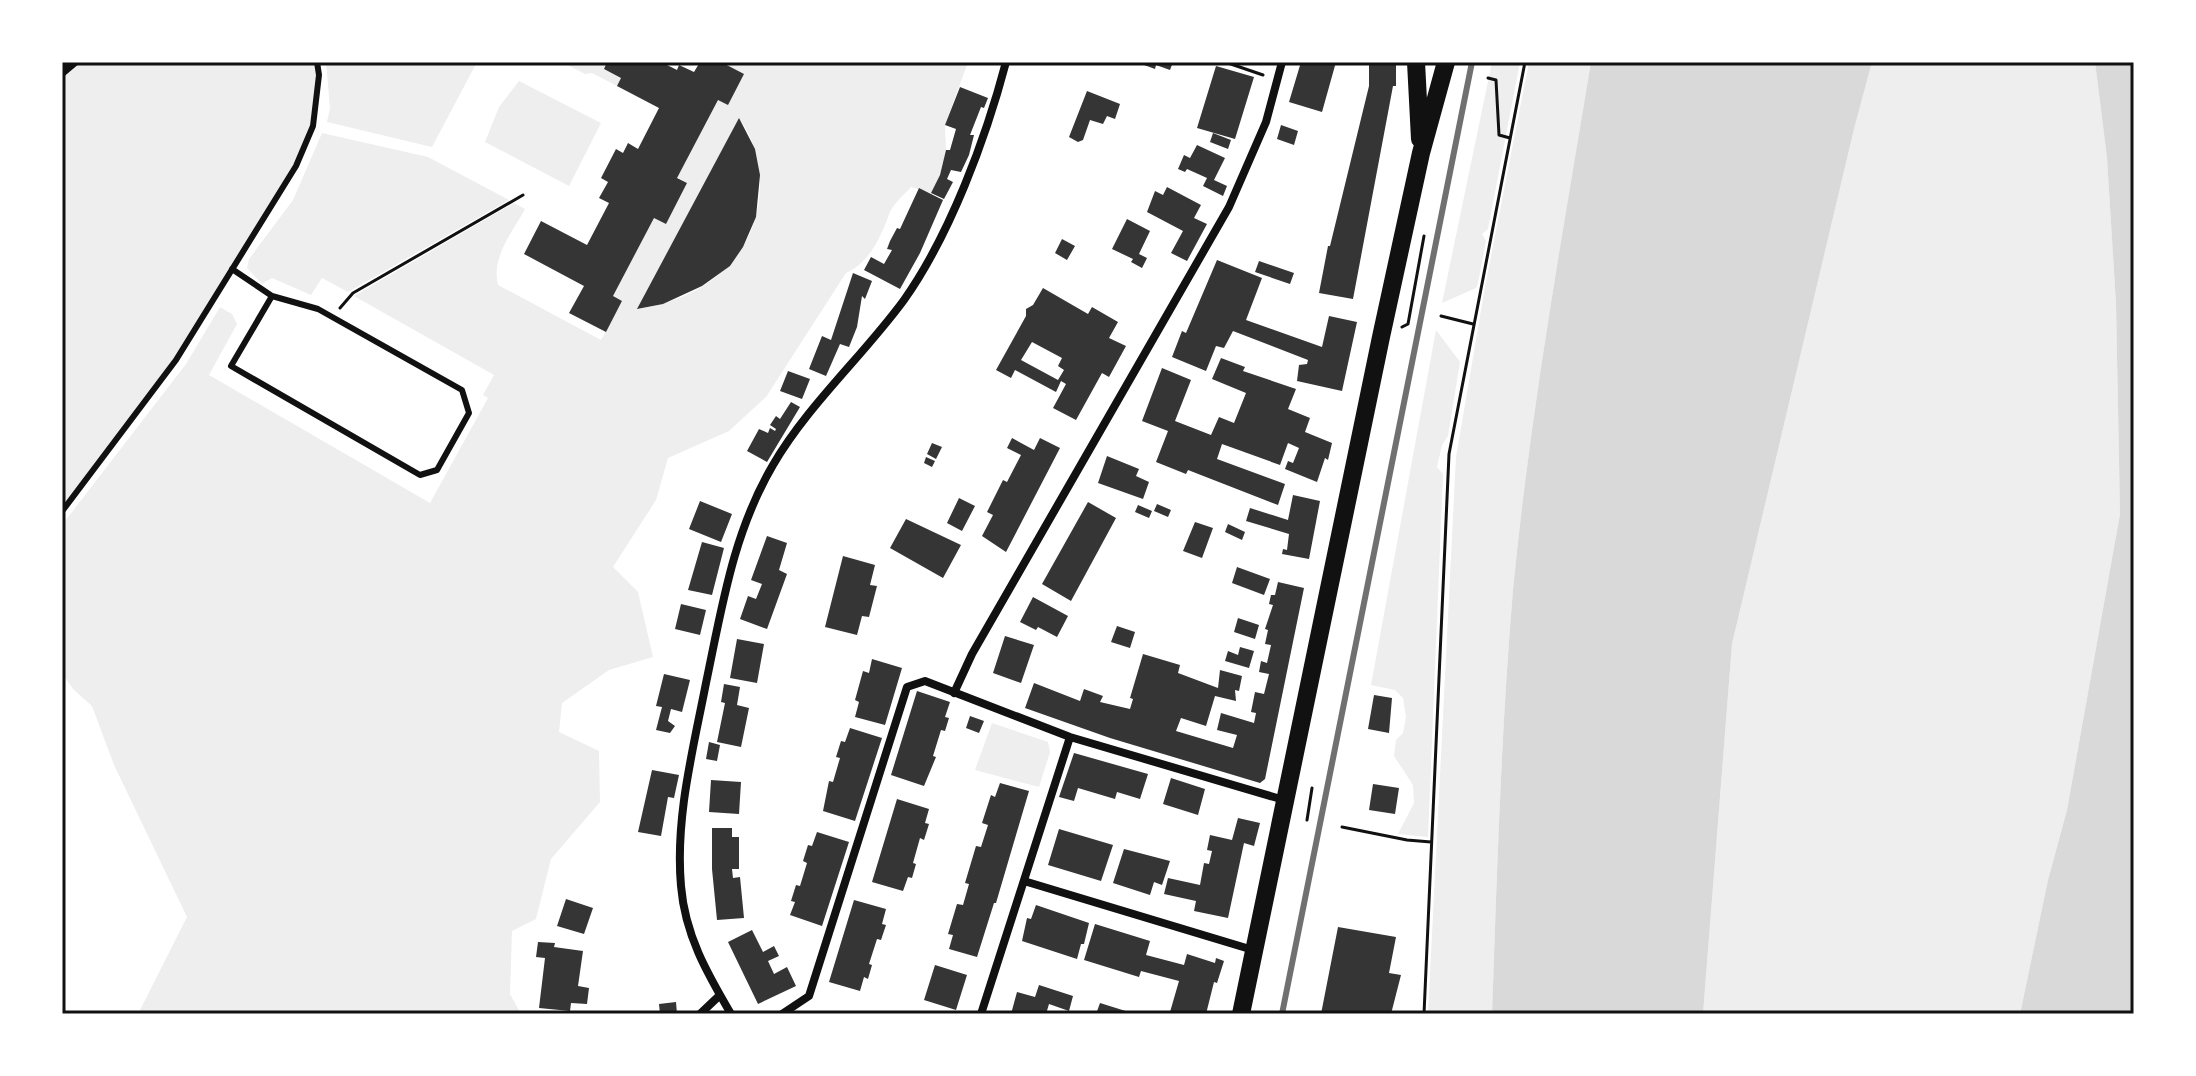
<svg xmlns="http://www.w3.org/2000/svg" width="2196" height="1076" font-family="Overpass,sans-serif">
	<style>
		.green { fill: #eee; fill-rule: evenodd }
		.water { fill: #d9d9d9 }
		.building { fill: #353535; fill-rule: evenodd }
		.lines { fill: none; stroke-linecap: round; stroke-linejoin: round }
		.path { stroke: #111; stroke-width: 3 }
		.service { stroke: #111; stroke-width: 6 }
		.minor { stroke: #111; stroke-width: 8 }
		.primary { stroke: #111; stroke-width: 18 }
		.rail { stroke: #707070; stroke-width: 6 }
		.neatline { fill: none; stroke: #111; stroke-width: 3 }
	</style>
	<rect width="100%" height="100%" fill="#fff"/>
	<path class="green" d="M62,62H317L319,75L313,126L296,166L176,360L62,512Z
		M326,62H477L432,147L327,122L330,108Z
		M562,62H607L604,69L621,78L617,86L592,73L585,74Z
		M721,62H968L945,125L946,150L940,175L931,193L911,187C905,194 894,203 890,212C881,235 872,261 846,273L766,397L729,431L668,458L656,500L613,567L638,592L653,657L609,670L562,703L559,732L599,751L600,802L551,859L536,919L512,931L510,994L521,1014H138L187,917L114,765L92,706L73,689L62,673V525L186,364L220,307L232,314L237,324L209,375L430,503L488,398L483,395L494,375L354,296L514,203L525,209C512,233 491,257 498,285L601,340L622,302L613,296L654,218L666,224L687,183L677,177L718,100L743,74ZM739,119C753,135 759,161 760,182C761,255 706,299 638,309Z
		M1492,62H1520L1488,229L1482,234L1486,241L1478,283L1476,288L1442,303Z
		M1529,62H1591C1562,237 1530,413 1513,590C1501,731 1497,873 1492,1014H1428L1456,457L1485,287Z
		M1872,62H2095L2107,158L2116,304L2120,514L2067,810L2048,880L2020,1014H1703L1732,644L1854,129Z
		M519,81L601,123L569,186L485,142L499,107Z
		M322,133L428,157L509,200L348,292L322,278L311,295L272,278L262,284L247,268L249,259L293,200Z
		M1436,330L1460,362L1448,436L1442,445L1437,467L1443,474L1428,837L1398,834L1414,803L1413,785L1394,756L1396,740L1403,733L1406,717L1403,698L1395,690L1371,685Z
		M992,723L1048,742L1050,752L1039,787L975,770Z"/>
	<path class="water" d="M1591,62H1872L1854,129L1732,644L1703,1014H1492C1497,873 1501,731 1513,590C1530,413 1562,237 1591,62Z
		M2095,62H2134V1014H2020L2048,880L2067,810L2120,514L2116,304L2107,158Z"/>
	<path class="building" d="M607,62H661L677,70L679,65L694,72L700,62H721L744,74L728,105L718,100L677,178L687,183L666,224L654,218L613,296L622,301L606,332L569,313L584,286L524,254L541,221L587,245L609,203L599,198L608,182L601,178L616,149L623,153L628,143L638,149L659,108L617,86L621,78L604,69Z
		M1136,62H1173L1170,70L1156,65L1155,69Z
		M1301,62H1336L1322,112L1289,102Z
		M1369,62H1396V86H1393L1353,299L1319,293L1328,246H1330L1369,86Z
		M1216,66L1254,77L1235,139L1197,128Z
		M960,87L988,98L984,108L981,107L970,135H974L969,155L961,172L951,170L947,179L953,182L944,199L931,193L940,175L946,150H950L956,129L945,125Z
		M1087,91L1120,104L1115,119L1107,116L1103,124L1090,120L1083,140L1078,142L1069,137Z
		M739,118L755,149L760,175L756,217L743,247L730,266L702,286L663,304L637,309Z
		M1281,125L1298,131L1294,145L1277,139Z
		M1213,133L1231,140L1228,149L1210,142Z
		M1197,145L1225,158L1214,180L1227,186L1223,196L1203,186L1207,178L1187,169L1185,172L1178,169L1184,155L1190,158Z
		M1167,187L1201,205L1194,218L1207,224L1187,261L1171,253L1183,231L1147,212L1155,191L1163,195Z
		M919,188L943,200L920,253L900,289L864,270L871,257L884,264L892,250L887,249L890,241L897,228L900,229Z
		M1127,219L1150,231L1139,254L1147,258L1142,268L1131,262L1133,259L1112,249Z
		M1062,239L1075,246L1067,260L1055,253Z
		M1217,260L1262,278L1246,320L1322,347L1329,316L1357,322L1342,391L1297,381L1299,365L1307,364L1308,360L1233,331L1224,348L1216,346L1206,371L1172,357L1182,331L1186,333Z
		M1259,261L1294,273L1290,284L1255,272Z
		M853,273L872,281L865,299L862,296L857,327L849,347L840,344L826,376L809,369L822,336L831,340Z
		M1043,288L1088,314L1092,307L1118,322L1109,338L1126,346L1109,377L1102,373L1076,420L1053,408L1066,384L1061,381L1056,392L1015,370L1011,378L996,370L1026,316V309L1033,305ZM1032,342L1062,358L1058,366L1064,370L1058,380L1021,360Z
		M1221,358L1245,367L1243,371L1296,389L1288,409L1310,418L1305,432L1332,443L1328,460L1325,458L1317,482L1285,469L1288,461L1293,463L1299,448L1288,443L1280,465L1222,444L1217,459L1285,484L1278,505L1188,470L1186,474L1156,462L1168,431L1142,421L1162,368L1191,380L1175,421L1211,435L1219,417L1234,423L1246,393L1212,379Z
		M788,371L810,379L802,399L780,391Z
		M791,402L800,407L767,462L747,451L759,429L768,433L770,428L775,431L776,429L770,425L776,416L780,419Z
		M1012,438L1034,450L1040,438L1060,448L1006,552L982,536L993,515L987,512L1003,480L1007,482L1021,455L1007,448Z
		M932,443L942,447L936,459L927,454Z
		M1107,456L1139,469L1136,476L1149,482L1143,499L1098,483Z
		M926,457L935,461L932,467L924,463Z
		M1293,495L1320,501L1309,559L1282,554L1283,549L1287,550L1289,534L1246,521L1250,508L1288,520Z
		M959,498L975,506L962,531L947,523Z
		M700,501L732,514L721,542L689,529Z
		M1088,502L1116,518L1071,601L1042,584Z
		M1157,504L1171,510L1168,517L1154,511Z
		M1138,505L1152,511L1149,518L1135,512Z
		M906,519L961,545L943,578L890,548Z
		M1195,522L1213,528L1202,558L1183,551Z
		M1228,524L1245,532L1242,540L1225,532Z
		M767,536L787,543L779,570L787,574L767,629L740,619L748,596L756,599L762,584L751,580Z
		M702,542L724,548L712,595L688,590Z
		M843,556L875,565L870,585L877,586L869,617L862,616L857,635L825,627Z
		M1237,567L1270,579L1264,595L1232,583Z
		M1278,582L1304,588L1265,779L1260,783L1110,738L1025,708L1034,683L1080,701L1084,689L1103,696L1100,702L1130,709L1133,699L1130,698L1143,654L1180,665L1178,673L1218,688L1220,670L1242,676L1239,691L1235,690L1236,701L1215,696L1206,726L1181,718L1176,731L1233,748L1237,735L1217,730L1221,713L1254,723L1256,713L1251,712L1255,692L1264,694L1269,674L1259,672L1261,661L1267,663L1271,645L1265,644L1268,630L1265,629L1273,605L1269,604L1271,595H1275Z
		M1033,597L1068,616L1057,637L1038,627L1036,630L1020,622Z
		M681,604L706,610L700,635L675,629Z
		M1238,618L1259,625L1255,639L1234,632Z
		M1117,626L1135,632L1130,648L1111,642Z
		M1005,636L1034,645L1021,683L993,673Z
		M737,639L764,644L757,683L730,678Z
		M1240,647L1254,651L1249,668L1225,661L1228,651L1238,655Z
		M872,659L902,668L885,725L855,717L859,702L855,700L863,671L869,673Z
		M664,674L690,680L682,712L671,709L668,721L675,726L670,733L656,730L662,707L656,706Z
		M724,684L740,687L737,705L749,708L741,747L717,742L725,703L721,702Z
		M917,691L950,702L945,717L949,718L945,731L941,730L933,756L936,757L924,786L891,775Z
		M1374,695L1392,698L1389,733L1368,729Z
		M970,716L984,721L979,733L966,728Z
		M850,728L882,738L855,821L823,811L829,781L833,782L840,758L836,757L841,741L845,742Z
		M709,742L720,745L717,761L706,759Z
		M1074,753L1148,774L1140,799L1117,792L1115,799L1078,788L1074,801L1059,797Z
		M652,770L679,775L674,798L668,797L661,836L638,832Z
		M1171,778L1205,789L1198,815L1163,804Z
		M711,780L741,782L739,814L709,812Z
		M1000,783L1029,791L996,903H994L977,957L949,949L953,935L948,934L957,904L963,905L969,884L965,883L976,846L981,847L988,825L982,823L991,795L995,797Z
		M1373,784L1399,788L1395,814L1369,810Z
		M897,799L929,809L925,823L929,824L924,840L920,838L913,863L916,864L912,878L908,877L903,891L872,882Z
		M1238,818L1260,823L1254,846L1244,843L1228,918L1194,911L1196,901L1164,894L1168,878L1200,885L1204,863L1209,864L1212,851L1207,850L1210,835L1232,840Z
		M712,828H732V837H739V869H732L733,878L740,877L744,918L717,920L712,869Z
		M1059,829L1113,845L1101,881L1048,865Z
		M817,832L849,842L822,926L790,915L795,902L791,901L796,885L800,886L807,863L803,861L808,845L812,846Z
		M1124,849L1170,861L1162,885L1154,882L1150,895L1113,883Z
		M566,899L593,908L584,934L557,926Z
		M854,900L886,909L882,924L886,925L881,940L877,939L869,964L872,965L868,979L864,977L860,991L829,982Z
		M1036,905L1089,923L1084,944H1081L1077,959L1022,941L1027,918L1031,919Z
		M1095,924L1150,941L1146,955L1184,965L1187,954L1215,963L1216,958L1224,961L1217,983L1214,982L1206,1014L1170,1012L1179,981L1141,971L1139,977L1084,960Z
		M1338,927L1396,937L1389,973L1401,975L1391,1014H1321Z
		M752,930L763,952L774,946L779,956L768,961L774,974L787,967L796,986L758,1004L728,942Z
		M538,942L555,943L554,947L583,951L578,986L589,988L587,1004L571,1003L570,1011L539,1008L545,958L536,957Z
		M935,965L967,975L956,1010L924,1000Z
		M1039,985L1073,996L1069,1011L1049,1004L1046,1014H1011L1017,992L1035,997Z
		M676,1002L677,1014H660L659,1004Z
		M1100,1003L1132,1013V1014H1096Z"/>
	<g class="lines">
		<path class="path" d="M1225,62L1263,75
			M1488,78L1496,80L1499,135L1510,138
			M340,308L353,293L523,195
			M1441,316L1473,324
			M1402,327L1408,324L1424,236
			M1307,820L1312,788
			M1342,827L1407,840L1431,842
			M1424,1014L1449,454L1525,62"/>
		<path class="service" d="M232,269L272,296L318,309L462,390L469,413L437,470L420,475L231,366L272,296
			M63,510L176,360L296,166L313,126L319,75L317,62"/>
		<path class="minor" d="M62,73L75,62
			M954,693L972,654L1229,207L1266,122L1282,62
			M1024,881L1253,950
			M700,1014L720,995
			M731,1014C707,973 685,935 681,886C675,818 693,750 706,683C722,607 733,533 773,465C808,405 863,356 904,300C950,235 986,138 1006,62
			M782,1014L809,996L907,687L925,681L1070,737L1284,800
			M981,1014L1070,737"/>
		<path class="primary" d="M1416,62L1420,139
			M1241,1014L1381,337L1421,153L1446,62"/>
		<path class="rail" d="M1282,1014L1472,62"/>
	</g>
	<rect width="2196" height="1076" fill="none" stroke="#ffffff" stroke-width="128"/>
	<rect x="64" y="64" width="2068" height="948" class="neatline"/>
</svg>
